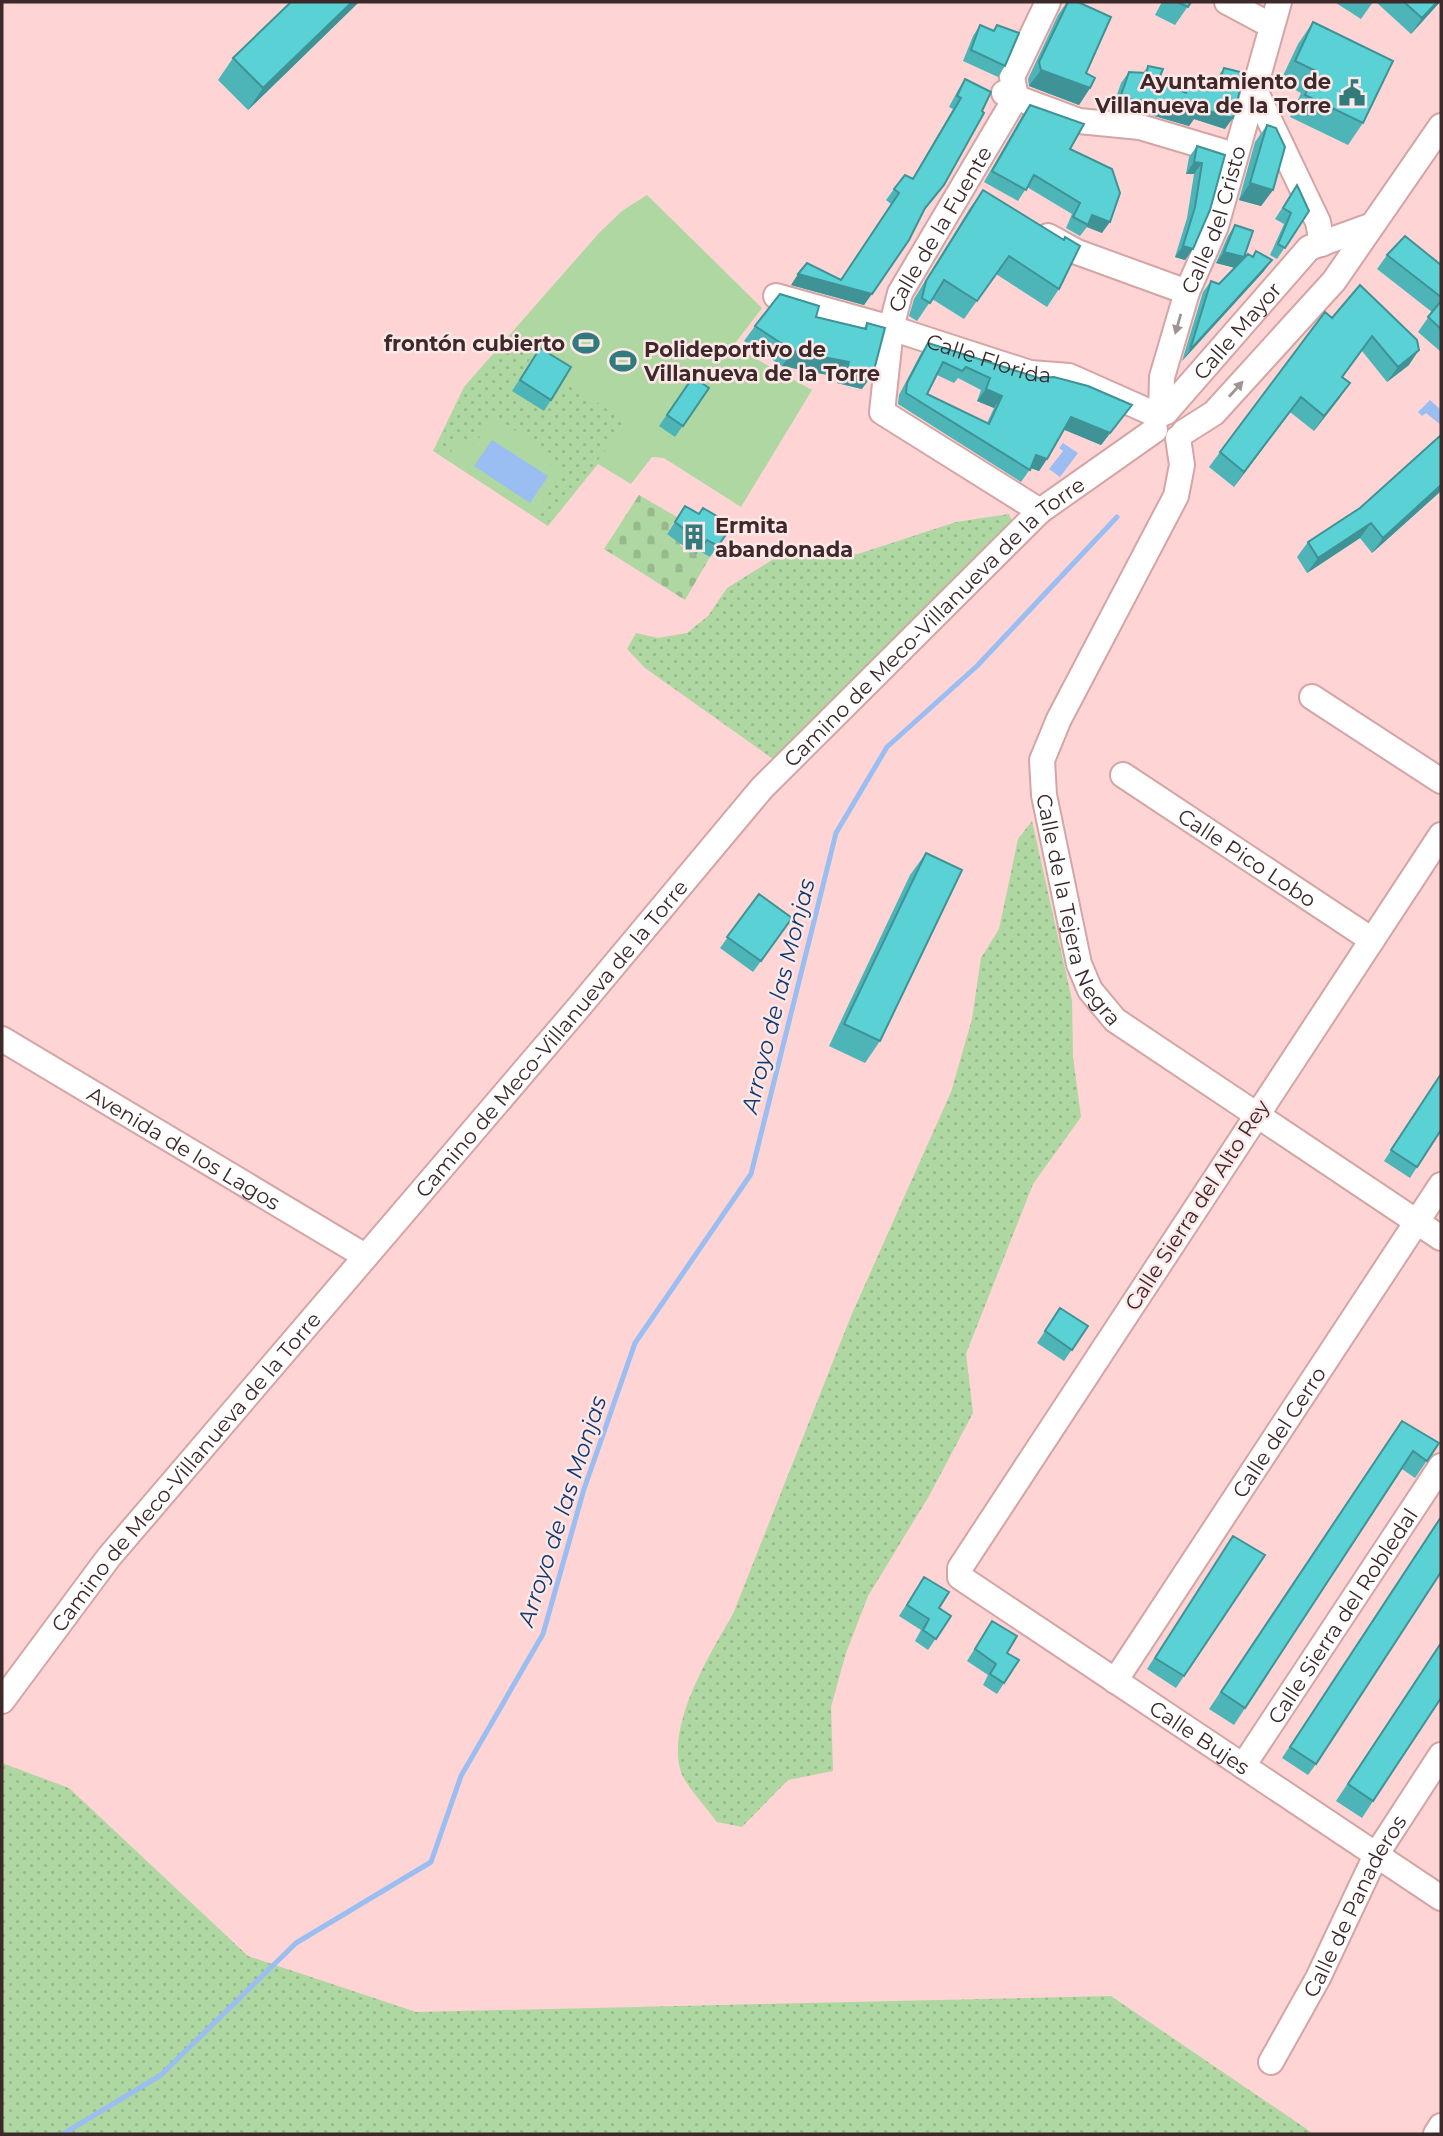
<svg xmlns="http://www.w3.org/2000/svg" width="1443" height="2136" font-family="Montserrat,sans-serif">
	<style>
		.grass { fill: #afd7a2 }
		.cemetery { fill: url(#cemetery-stones) }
		.park { fill: url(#park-dots) }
		.water { fill: #9abdf2 }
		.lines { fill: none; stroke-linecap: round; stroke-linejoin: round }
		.stream { stroke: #9abdf2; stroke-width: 5 }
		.minor-casing { stroke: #d5a4a4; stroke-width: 28 }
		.minor { stroke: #fff; stroke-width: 24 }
		.wall { fill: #4db4b7; fill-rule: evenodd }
		.shaded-wall { fill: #3f9295 }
		.building { fill: #5ad1d5; stroke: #3f9295; stroke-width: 2; fill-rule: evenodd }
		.oneway { fill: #9e9494 }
		.labels { text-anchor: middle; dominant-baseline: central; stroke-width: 5; stroke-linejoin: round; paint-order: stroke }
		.poi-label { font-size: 21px; font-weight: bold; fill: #3d292a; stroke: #fde7e7; text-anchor: end }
		.street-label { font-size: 21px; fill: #3d292a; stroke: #fde7e7 }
		.water-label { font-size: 23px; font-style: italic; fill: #103972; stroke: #fde7e7 }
	</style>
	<defs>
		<pattern id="cemetery-stones" width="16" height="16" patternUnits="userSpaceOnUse" patternTransform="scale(1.75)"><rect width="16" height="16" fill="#afd7a2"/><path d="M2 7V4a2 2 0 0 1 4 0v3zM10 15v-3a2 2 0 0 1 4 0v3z" fill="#97b98c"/></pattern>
		<pattern id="park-dots" width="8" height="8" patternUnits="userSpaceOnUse" patternTransform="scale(1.75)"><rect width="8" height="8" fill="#afd7a2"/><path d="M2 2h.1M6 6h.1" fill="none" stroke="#97b98c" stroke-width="1.8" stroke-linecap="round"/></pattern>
	</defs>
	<rect width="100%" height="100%" fill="#fed4d4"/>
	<path class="grass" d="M647,195L762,308L733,346L812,390L741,507L664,458L652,457L631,484L598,464L548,526L433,451L464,387L599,233L622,211Z"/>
	<path class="cemetery" d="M639,495L677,517L667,533L682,542L680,545L696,555L699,551L710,557L685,600L604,549Z"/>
	<path class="park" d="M511,341L535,352L508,391L543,413L569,383L627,423L548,523L535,515L562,472L548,463L552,455L495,417L474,444L462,437L447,457L435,449L467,387Z
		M1009,514L1018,535L773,759L645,668L627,649L636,633L658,638L687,633L708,616L727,588L775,558L858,554L956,522Z
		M1032,821L1072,1000L1073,1057L1081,1117L1033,1184L966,1354L973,1413L929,1496L868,1596L846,1653L831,1707L833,1771L788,1780L742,1827L717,1822C708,1809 683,1783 680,1769C668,1721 710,1654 733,1614L851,1316L951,1092L972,1019L981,958L999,929L1018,839Z
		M2,1763L69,1788L248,1956L416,2012L1111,1996L1314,2134H2Z"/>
	<path class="water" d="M1430,400L1441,410V425L1426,413L1422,416L1418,412Z
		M492,440L548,476L530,503L474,466Z
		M1063,443L1078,453L1060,477L1049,469L1063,451L1059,448Z"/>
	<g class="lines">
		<path class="stream" d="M63,2134L161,2075L296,1943L431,1862L461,1776L543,1634L584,1489L635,1343L751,1174L836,833L887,747L977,666L1117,517"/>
		<g class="minor-casing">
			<g id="minor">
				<path d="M1227,2L1270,25"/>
				<path d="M1253,86L1318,222L1322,244"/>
				<path d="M1004,93L1079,121L1140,127L1234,155"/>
				<path d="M1048,236L1077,252L1187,292"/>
				<path id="s1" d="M776,296L891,328L1030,373L1069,376L1159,416"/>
				<path id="s2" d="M1166,412L1309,248L1370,226"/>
				<path id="s3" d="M1161,414L1162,377L1187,292L1216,226L1279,2"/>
				<path d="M1184,432L1214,413L1334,281L1441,126"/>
				<path id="s4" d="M1178,438L1182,465L1176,496L1059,719L1042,760L1044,795L1079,964L1090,990L1115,1020L1441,1238"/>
				<path id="s5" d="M1040,511L882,412L891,328L900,293L1016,97L1012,77L1048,2"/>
				<path d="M1312,697L1441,781"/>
				<path id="s6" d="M1123,775L1372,940"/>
				<path id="s7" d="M1441,835L960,1568V1577L1441,1898"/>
				<path id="s8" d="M2,1039L365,1256"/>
				<path id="s9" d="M1115,1681L1441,1185"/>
				<path id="s10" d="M2,1701L109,1557L579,1007L762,788L1040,511L1155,430"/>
				<path id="s11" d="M1243,1766L1441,1466"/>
				<path id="s12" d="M1271,2062L1318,1978L1376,1855L1441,1755"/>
				<path d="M1436,2134L1441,2126"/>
			</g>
		</g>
		<use href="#minor" class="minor"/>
	</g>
	<path class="wall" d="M359,2L248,110L218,80L233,58Z
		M1067,2H1078L1086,73L1090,88L1079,105L1029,86L1028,79L1058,15Z
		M1162,2H1191L1175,25L1155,15Z
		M1337,2H1373L1361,19L1336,3Z
		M1376,2H1440L1411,34Z
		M1313,22L1363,123L1348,145L1290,117L1301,93L1280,82L1298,44Z
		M980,25L993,31L997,25L1005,66L998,77L963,61L973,36Z
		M1148,66L1158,81L1182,91L1190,78L1214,84L1216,79L1224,68L1225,129L1194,119L1189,126L1144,113L1112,109L1121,83L1129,72L1143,73Z
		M965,79L936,196L923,212L864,305L791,285L841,280L891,204L886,200L894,189L912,179L953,109L949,107L958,90Z
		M1030,105L1070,149L1102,233L1087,227L1080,236L1066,228L1072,214L1027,187L1018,201L984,182L1022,116Z
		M1267,125L1273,190L1261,206L1239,200L1255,142Z
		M1197,146L1225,155L1193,249L1185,260L1175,257L1187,218L1194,174H1186L1189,157Z
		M1297,185L1309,211L1277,259L1270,255L1284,224L1275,219Z
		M983,190L1059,289L1047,307L996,274L964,319L932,299L917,321L909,316L914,299L970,208Z
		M1235,225L1238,264L1264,271L1182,361L1203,292L1211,281L1219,284L1235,268L1216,263L1228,236Z
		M1387,255L1441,265V352L1418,332L1432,312L1377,269Z
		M1360,285L1409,365L1387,382L1362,351L1343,377L1350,383L1314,431L1290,412L1234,487L1209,467L1220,452Z
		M816,317L864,328L867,323L862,389L837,383L838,377L782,366L744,341L755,326Z
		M928,343L1123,416L1101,445L1064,429L1047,459L1039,471L1031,468L1021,482L898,404L899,395L920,355ZM937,375L954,383L958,378L981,390L977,401L994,408L987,423L927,394Z
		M540,348L551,400L544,411L512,391Z
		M693,377L709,388L675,437L659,426Z
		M1441,435V491L1372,553L1360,538L1307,573L1297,557L1308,542L1360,508Z
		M685,506L718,523V546L710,557L699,551L696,555L667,534Z
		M926,853L880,1041L865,1063L829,1046L910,875Z
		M759,894L792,918L753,972L720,948Z
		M1441,1073L1417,1167L1410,1178L1384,1161Z
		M1060,1308L1088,1326L1064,1361L1037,1343Z
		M1390,1438L1439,1443L1415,1478L1402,1469L1234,1725L1209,1709Z
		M1441,1517L1316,1764L1308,1775L1282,1758Z
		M1233,1536L1265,1555L1176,1688L1147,1669Z
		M924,1577L939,1608L951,1616L928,1650L915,1641L921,1630L899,1616Z
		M992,1621L1007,1653L1019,1660L997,1694L983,1685L988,1675L967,1661Z
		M1441,1642V1698L1362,1818L1336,1801Z"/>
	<path class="shaded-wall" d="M352,2H359L248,110L263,88Z
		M1437,2H1440L1411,34L1422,18Z
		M1041,70L1090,88L1079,105L1029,86Z
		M1120,98L1199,108L1233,118L1225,129L1194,119L1189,126L1144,113L1112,109Z
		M1194,162L1202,163L1194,174H1186Z
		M1250,183L1273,190L1261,206L1239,200Z
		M1092,215L1110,222L1102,233L1087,227Z
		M1183,246L1193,249L1185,260L1175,257Z
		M1224,252L1244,257L1236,268L1216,263Z
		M1272,260L1264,271L1182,361L1190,350Z
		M798,274L872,294L864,305L791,285Z
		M1419,350L1409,365L1387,382L1398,367Z
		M793,351L849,362L838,377L782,366Z
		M847,369L873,374L862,389L837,383Z
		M1350,383L1339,399L1314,431L1324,416Z
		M986,389L1002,396L994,408L977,401Z
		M1301,397L1290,412L1234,487L1244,472Z
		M1132,405L1101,445L1062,429L1071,417Z
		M1036,455L1047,459L1039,471L1028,467Z
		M1441,485V491L1372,553L1383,538Z
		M1371,523L1360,538L1307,573L1318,558Z"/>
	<path class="building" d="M291,2H352L263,88L233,58Z
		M1068,2H1078L1111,17L1086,73L1095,78L1090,88L1041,70L1039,62Z
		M1177,2H1191L1188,7Z
		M1404,2H1437L1422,18Z
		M1313,22L1393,61L1363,123L1305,95L1316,71L1295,61Z
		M980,25L994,31L997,25L1019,33L1005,66L971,50Z
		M1148,66L1163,69L1158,81L1186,93L1190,78L1218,85L1224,68L1244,73L1233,118L1199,108L1197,115L1152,102L1120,98L1129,72L1147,73Z
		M965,79L991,92L982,111L984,113L944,185L925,208L909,240L872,294L798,274L807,263L841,280L899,193L894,189L905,175L913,179L961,98L957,96Z
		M1030,105L1084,124L1070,149L1112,169L1120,193L1110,222L1092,215L1088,225L1073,217L1080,203L1034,175L1026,190L992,171Z
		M1267,125L1276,128L1285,147L1273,190L1250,183Z
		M1197,146L1225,155L1210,210L1193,249L1183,246L1195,207L1202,163L1194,162Z
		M1297,185L1309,211L1285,248L1278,244L1291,213L1283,208Z
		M983,190L1064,240L1065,237L1080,246L1059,289L1009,256L977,301L944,280L930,303L922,298L926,281Z
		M1235,225L1253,231L1244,257L1224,252Z
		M1405,236L1441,265V297L1387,255Z
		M1256,251L1272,260L1190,350L1211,281L1219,284L1248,254L1253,257Z
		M1360,285L1417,340L1419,350L1398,367L1372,336L1342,377L1350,383L1324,416L1301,397L1244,472L1220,452L1325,312L1332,318Z
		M780,294L819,306L816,317L866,329L867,323L885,328L873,374L847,369L849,362L793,351L755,326Z
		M1441,301V329L1428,317Z
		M928,343L1039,378L1054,377L1088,386L1132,405L1110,433L1071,417L1047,459L1036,455L1030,470L906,393L907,383ZM943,362L962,371L966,367L990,378L986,389L1002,396L989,424L927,394Z
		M540,348L571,367L551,400L520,380Z
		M693,377L709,388L683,426L667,415Z
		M1441,435V485L1383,538L1371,523L1318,558L1308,542L1360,508Z
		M685,506L699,514L703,508L720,518L718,523L729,530L718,546L707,540L704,544L675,522Z
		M926,853L962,870L880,1041L844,1024Z
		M759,894L792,918L761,961L727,937Z
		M1441,1074V1130L1417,1167L1391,1150Z
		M1060,1308L1088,1326L1072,1350L1045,1331Z
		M1402,1421L1439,1443L1427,1461L1413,1451L1245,1708L1221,1692Z
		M1441,1517V1572L1316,1764L1290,1747Z
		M1233,1536L1265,1555L1184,1676L1155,1658Z
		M924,1577L949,1592L939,1608L951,1616L936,1639L923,1630L929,1619L907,1605Z
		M992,1621L1017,1636L1007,1653L1019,1660L1004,1683L990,1674L996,1664L975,1649Z
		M1441,1643V1698L1373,1801L1348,1784Z"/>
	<defs><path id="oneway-solid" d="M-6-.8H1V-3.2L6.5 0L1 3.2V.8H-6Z" transform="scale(1.75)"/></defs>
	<g class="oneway">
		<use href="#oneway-solid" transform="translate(1178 324) rotate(106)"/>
		<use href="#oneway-solid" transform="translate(1236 389) rotate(-48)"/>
	</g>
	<defs>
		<g id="civic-bare" transform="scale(2.1)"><path d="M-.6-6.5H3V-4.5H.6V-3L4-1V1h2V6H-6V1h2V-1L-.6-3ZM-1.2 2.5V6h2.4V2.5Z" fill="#317b7d" stroke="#fde7e7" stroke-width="2.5" paint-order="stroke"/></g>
		<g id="stadium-bare" transform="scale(2.1)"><path d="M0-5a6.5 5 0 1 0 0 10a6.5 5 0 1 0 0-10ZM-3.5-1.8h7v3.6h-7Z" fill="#317b7d" stroke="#fde7e7" stroke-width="2.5" paint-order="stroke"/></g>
		<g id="building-bare" transform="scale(2.1)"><path d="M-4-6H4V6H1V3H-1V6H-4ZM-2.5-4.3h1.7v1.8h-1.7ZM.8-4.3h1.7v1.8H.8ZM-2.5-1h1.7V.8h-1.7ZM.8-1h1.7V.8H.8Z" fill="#317b7d" stroke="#fde7e7" stroke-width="2.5" paint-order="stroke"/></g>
	</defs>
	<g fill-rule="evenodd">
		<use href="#civic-bare" x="1352" y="93"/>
		<use href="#stadium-bare" x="586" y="343"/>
		<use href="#stadium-bare" x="623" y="361"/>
		<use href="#building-bare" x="694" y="537"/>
	</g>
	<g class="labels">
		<g class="poi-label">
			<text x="1331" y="81">Ayuntamiento de<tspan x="1331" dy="24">Villanueva de la Torre</tspan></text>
			<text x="565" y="343">frontón cubierto</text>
			<text x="644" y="349" text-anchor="start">Polideportivo de<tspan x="644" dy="24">Villanueva de la Torre</tspan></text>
			<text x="715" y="525" text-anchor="start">Ermita<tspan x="715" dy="24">abandonada</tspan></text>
		</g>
		<g class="street-label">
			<text stroke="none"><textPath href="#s3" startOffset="203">Calle del Cristo</textPath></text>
			<text stroke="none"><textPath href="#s5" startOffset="382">Calle de la Fuente</textPath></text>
			<text stroke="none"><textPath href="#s2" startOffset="108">Calle Mayor</textPath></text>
			<text stroke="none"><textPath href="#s1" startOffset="222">Calle Florida</textPath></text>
			<text stroke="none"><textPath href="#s10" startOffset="1428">Camino de Meco-Villanueva de la Torre</textPath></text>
			<text stroke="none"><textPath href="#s6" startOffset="149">Calle Pico Lobo</textPath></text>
			<text stroke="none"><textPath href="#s4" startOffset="511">Calle de la Tejera Negra</textPath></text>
			<text stroke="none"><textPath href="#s10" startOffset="861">Camino de Meco-Villanueva de la Torre</textPath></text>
			<text stroke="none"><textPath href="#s8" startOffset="212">Avenida de los Lagos</textPath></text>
			<text transform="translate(1197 1205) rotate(-57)">Calle Sierra del Alto Rey</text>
			<text stroke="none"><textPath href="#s9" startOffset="298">Calle del Cerro</textPath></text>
			<text stroke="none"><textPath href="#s10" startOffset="294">Camino de Meco-Villanueva de la Torre</textPath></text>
			<text stroke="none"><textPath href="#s11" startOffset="180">Calle Sierra del Robledal</textPath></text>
			<text stroke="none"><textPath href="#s7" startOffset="1174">Calle Bujes</textPath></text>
			<text stroke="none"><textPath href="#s12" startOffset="177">Calle de Panaderos</textPath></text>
		</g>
		<g class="water-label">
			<text transform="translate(778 996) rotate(-76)">Arroyo de las Monjas</text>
			<text transform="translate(562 1511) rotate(-72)">Arroyo de las Monjas</text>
		</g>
	</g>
	<rect width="1443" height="2136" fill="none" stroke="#3d292a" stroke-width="7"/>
</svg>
